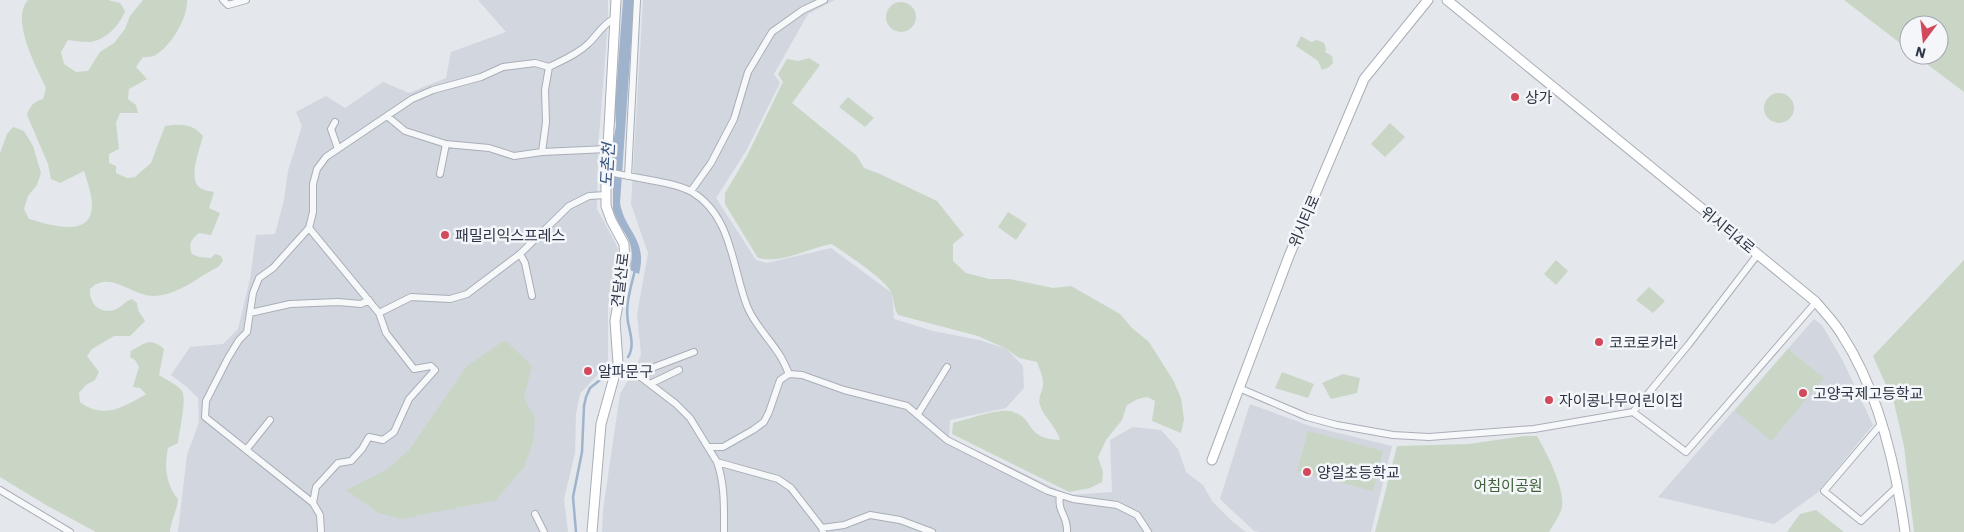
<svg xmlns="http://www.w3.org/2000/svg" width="1964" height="532" font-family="'IBM Plex Sans','Noto Sans KR',sans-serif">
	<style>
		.built { fill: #d2d6de }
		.green { fill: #c9d6c5 }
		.water { fill: #9fb4cc }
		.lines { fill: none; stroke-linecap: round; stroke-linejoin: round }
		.stream { stroke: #9fb4cc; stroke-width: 2.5 }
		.street-casing { stroke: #a9aeb7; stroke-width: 8 }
		.secondary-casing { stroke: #a9aeb7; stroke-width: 11 }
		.street { stroke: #f7f8fa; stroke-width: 6 }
		.secondary { stroke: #fff; stroke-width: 9 }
		.poi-dot { fill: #d1495b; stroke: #f4f6f9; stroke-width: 2 }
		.labels { text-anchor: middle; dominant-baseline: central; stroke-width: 5; stroke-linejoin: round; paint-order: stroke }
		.poi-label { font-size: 15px; fill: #2b3445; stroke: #f4f6f9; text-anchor: start }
		.street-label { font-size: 15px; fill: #2b3445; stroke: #f4f6f9 }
		.park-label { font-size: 15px; fill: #3f6138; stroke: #f4f6f9 }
		.water-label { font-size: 16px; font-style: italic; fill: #34527a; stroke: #f4f6f9 }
	</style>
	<rect width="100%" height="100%" fill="#e4e7ec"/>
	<path class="built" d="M478,0H608V21L598,149L597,209L616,244L619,254L608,307V363L580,394L576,414L575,453L564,499L568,532H178L187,455L199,422L198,398L187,387L171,375L190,347L223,344L238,329L250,279L256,235L275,234L284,200L288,171L302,126L296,112L326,96L345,108L383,82L409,93L446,78L451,52L506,32Z
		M643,0H835L808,14L774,74L780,83L746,151L716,198L756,260L767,263L831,248L892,293L894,319L933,331L979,340L1007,349L1023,366L1024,388L1006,408L950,420L949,437L1069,495L1112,492L1110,440L1133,427L1161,430L1178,449L1186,472L1203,485L1212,501L1233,522L1246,532H602L603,510L620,394L638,363L641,354L637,315L648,253L631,204Z
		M1814,319L1822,325L1843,361L1873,425L1817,493L1774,524L1658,497Z
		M1250,404L1310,426L1392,446L1371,532H1260L1254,531L1220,499Z"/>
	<path class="green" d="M28,0H108L120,3L125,11C120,25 105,41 89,42C82,42 75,41 68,40L61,52L64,64L76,72L88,71L100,52L114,43L125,29L130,16L143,0H187C188,18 171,47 154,56C151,57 146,57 143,57L136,67L147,79L129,89L128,99L136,105L138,113H120L116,123L119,149L109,154V163L116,166V173L127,178L135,177L151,163L165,126C180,124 192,123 203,136C200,149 186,182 202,189C206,191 211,191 214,192L209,208L220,213L211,235L199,233C191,240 188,244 192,254L199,257L211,258L215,254L221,256L223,261L218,267C198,277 178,295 155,296C132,297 110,269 90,289C89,303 99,314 114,310C121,308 125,301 132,299L137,303L138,310L145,321L130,336H114L92,349L87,356L99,372L95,380L86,385L79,393L80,402C103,420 124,407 146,394L140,388L133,387L139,367L135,360L130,357L131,351C145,343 150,337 164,349L159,375C166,380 177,384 182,391C187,400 179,432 178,443L168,448C164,468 166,484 178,499C177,511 171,520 170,532H96L46,505L0,477V153L7,134L13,127L24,131L33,146L41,173L37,185L28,196L24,209L29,219C48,224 92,240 92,205C92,194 87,181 84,171L60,183L51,179L48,164L27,115C30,106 33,102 43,99L46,88C37,68 10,20 28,0Z
		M1844,0H1964V92L1915,55H1939V25H1909V50Z
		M886 17a15 15 0 1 1 30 0a15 15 0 1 1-30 0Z
		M1301,36L1311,42L1317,40L1324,43L1326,49L1325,52L1332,56L1333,63L1329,67L1322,70L1318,61L1296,46Z
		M809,58L820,65L792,103L857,156L864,168L880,174L937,201L964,235L953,244V261L966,273L989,279H1010L1053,288L1071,286L1120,314L1132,328L1149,342L1173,380L1181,398L1184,419L1181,433L1152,421L1155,401L1147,397L1138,399L1127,405L1122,420L1106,440L1098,457L1103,472L1102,482L1090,488L1069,492L952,434L953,423C967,420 1000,407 1013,412C1036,419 1024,439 1060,440C1057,427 1044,418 1040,405C1037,397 1044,390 1043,382C1043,376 1039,368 1037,362L1019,358L1007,349L978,336L898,315C893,306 894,298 891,292C885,279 846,254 832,244C808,248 783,264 758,258L725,204V193L747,156L780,88L783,82L778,74L787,59L798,61Z
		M1764 108a15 15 0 1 1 30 0a15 15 0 1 1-30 0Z
		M848,97L874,118L865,127L839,107Z
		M1390,123L1405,137L1385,157L1371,144Z
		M1008,212L1027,224L1016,240L998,227Z
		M1556,260L1568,271L1556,285L1544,274Z
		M1964,260V532H1914L1904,446L1894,403L1873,356Z
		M1649,287L1665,301L1653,313L1636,300Z
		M505,340L532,366L524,398L535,418L533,442L524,467L496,500L401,519L379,513L346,490L388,469L409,450L467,366Z
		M1788,349L1824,378L1771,441L1735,411Z
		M1282,372L1314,384L1308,398L1275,388Z
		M1343,374L1360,378L1357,393L1331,399L1322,383Z
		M1308,431L1383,451L1373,491L1297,471Z
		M1524,436H1537C1546,452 1568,493 1561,511C1558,518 1553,525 1549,532H1375L1397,446L1469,444Z
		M1816,510L1844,532H1787L1800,514Z"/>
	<path class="water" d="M623,0H634L620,203C625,232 648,239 639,274L630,270C637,235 621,237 613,209V143L616,126L615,107Z"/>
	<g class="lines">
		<path class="stream" d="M628,357C635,346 630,333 628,322C625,305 631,287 635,270
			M576,532L573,497L582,452L584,406L586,397L590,388L605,376"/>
		<g class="street-casing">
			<path id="street" d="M223,0L228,5L246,0
				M387,116L405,131L446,144L489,148L514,156L542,152L607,149
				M335,122L331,129L338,149
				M542,152L546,122L545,90L549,67
				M606,171C629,178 673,181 692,192C732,216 732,267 747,306C754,324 768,337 779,354C783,360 786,367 789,374
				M440,174L446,144
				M628,176L637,0
				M691,191L711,163L734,119L748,72L772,32L803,10L824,0
				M309,228L379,313L411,297L450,299L467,294L520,254L569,206L589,196L606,195
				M520,254L525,263L532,296
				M250,313L290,304L338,302L361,304L369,300
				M618,368L633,371L676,404L690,418L717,462L778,479L791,488L822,528L823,532
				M640,377L649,369L694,352
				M650,384L679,370
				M1239,388L1307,417L1337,425L1393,435L1429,437L1534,429L1633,412L1686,452L1816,302
				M1633,412L1689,344L1758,254
				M918,414L947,367
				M1882,423L1824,491L1861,521L1898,486
				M708,447H723L753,430L764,422L769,412L780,380L789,374L802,375L844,390L907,406L947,440L1048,491L1073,499L1117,505L1137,515L1148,532
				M246,450L270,420
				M717,462C725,484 724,509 724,532
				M0,490L70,532
				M1060,495C1057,513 1068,515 1067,532
				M313,503L316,487L338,463L351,461L362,449L369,437L383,440L394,432L409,399L435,370L431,366L414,369L386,333L379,313
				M535,514L544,532
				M822,528L844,525L870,515L900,520L932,532
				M321,532L320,515L313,503L205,417L206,401L228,358L239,340L247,332L253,293L259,278L273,268L309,228L313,212V184L317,169L326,157L412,99L433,90L481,77L503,67L535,63L549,67C563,60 578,54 589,43C598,34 603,24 615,18"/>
		</g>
		<g class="secondary-casing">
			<path id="secondary" d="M1447,0L1816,302C1825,313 1835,323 1842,335C1878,390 1896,467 1905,532
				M1212,460L1289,256L1364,79L1428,0
				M592,532L601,424L618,363L615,321L625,263L624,244L611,220L606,206V183L616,0"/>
		</g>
		<use href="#street" class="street"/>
		<use href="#secondary" class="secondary"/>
	</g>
	<g class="poi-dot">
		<circle cx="1515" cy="97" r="5"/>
		<circle cx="445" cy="235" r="5"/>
		<circle cx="1599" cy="342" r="5"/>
		<circle cx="588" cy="371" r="5"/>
		<circle cx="1803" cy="393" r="5"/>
		<circle cx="1549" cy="400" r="5"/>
		<circle cx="1307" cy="472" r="5"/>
	</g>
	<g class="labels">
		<g class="poi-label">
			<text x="1525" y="97">상가</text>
			<text x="455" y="235">패밀리익스프레스</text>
			<text x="1609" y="342">코코로카라</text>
			<text x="598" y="371">알파문구</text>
			<text x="1813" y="393">고양국제고등학교</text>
			<text x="1559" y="400">자이콩나무어린이집</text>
			<text x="1317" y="472">양일초등학교</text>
		</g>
		<g class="street-label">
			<text transform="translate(1304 221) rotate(-67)">위시티로</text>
			<text transform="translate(1728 230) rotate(39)">위시티4로</text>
			<text transform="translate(620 280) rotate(-83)">견달산로</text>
		</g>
		<g class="park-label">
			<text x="1508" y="485">어침이공원</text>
		</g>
		<g class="water-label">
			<text transform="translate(607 165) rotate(-87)">도촌천</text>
		</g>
	</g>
	<g transform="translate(1924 40) rotate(195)"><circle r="24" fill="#f4f6f9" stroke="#a4a8b1"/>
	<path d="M0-4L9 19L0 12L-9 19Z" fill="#d1495b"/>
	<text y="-8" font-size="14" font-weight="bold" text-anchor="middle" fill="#2b3445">N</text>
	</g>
</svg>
